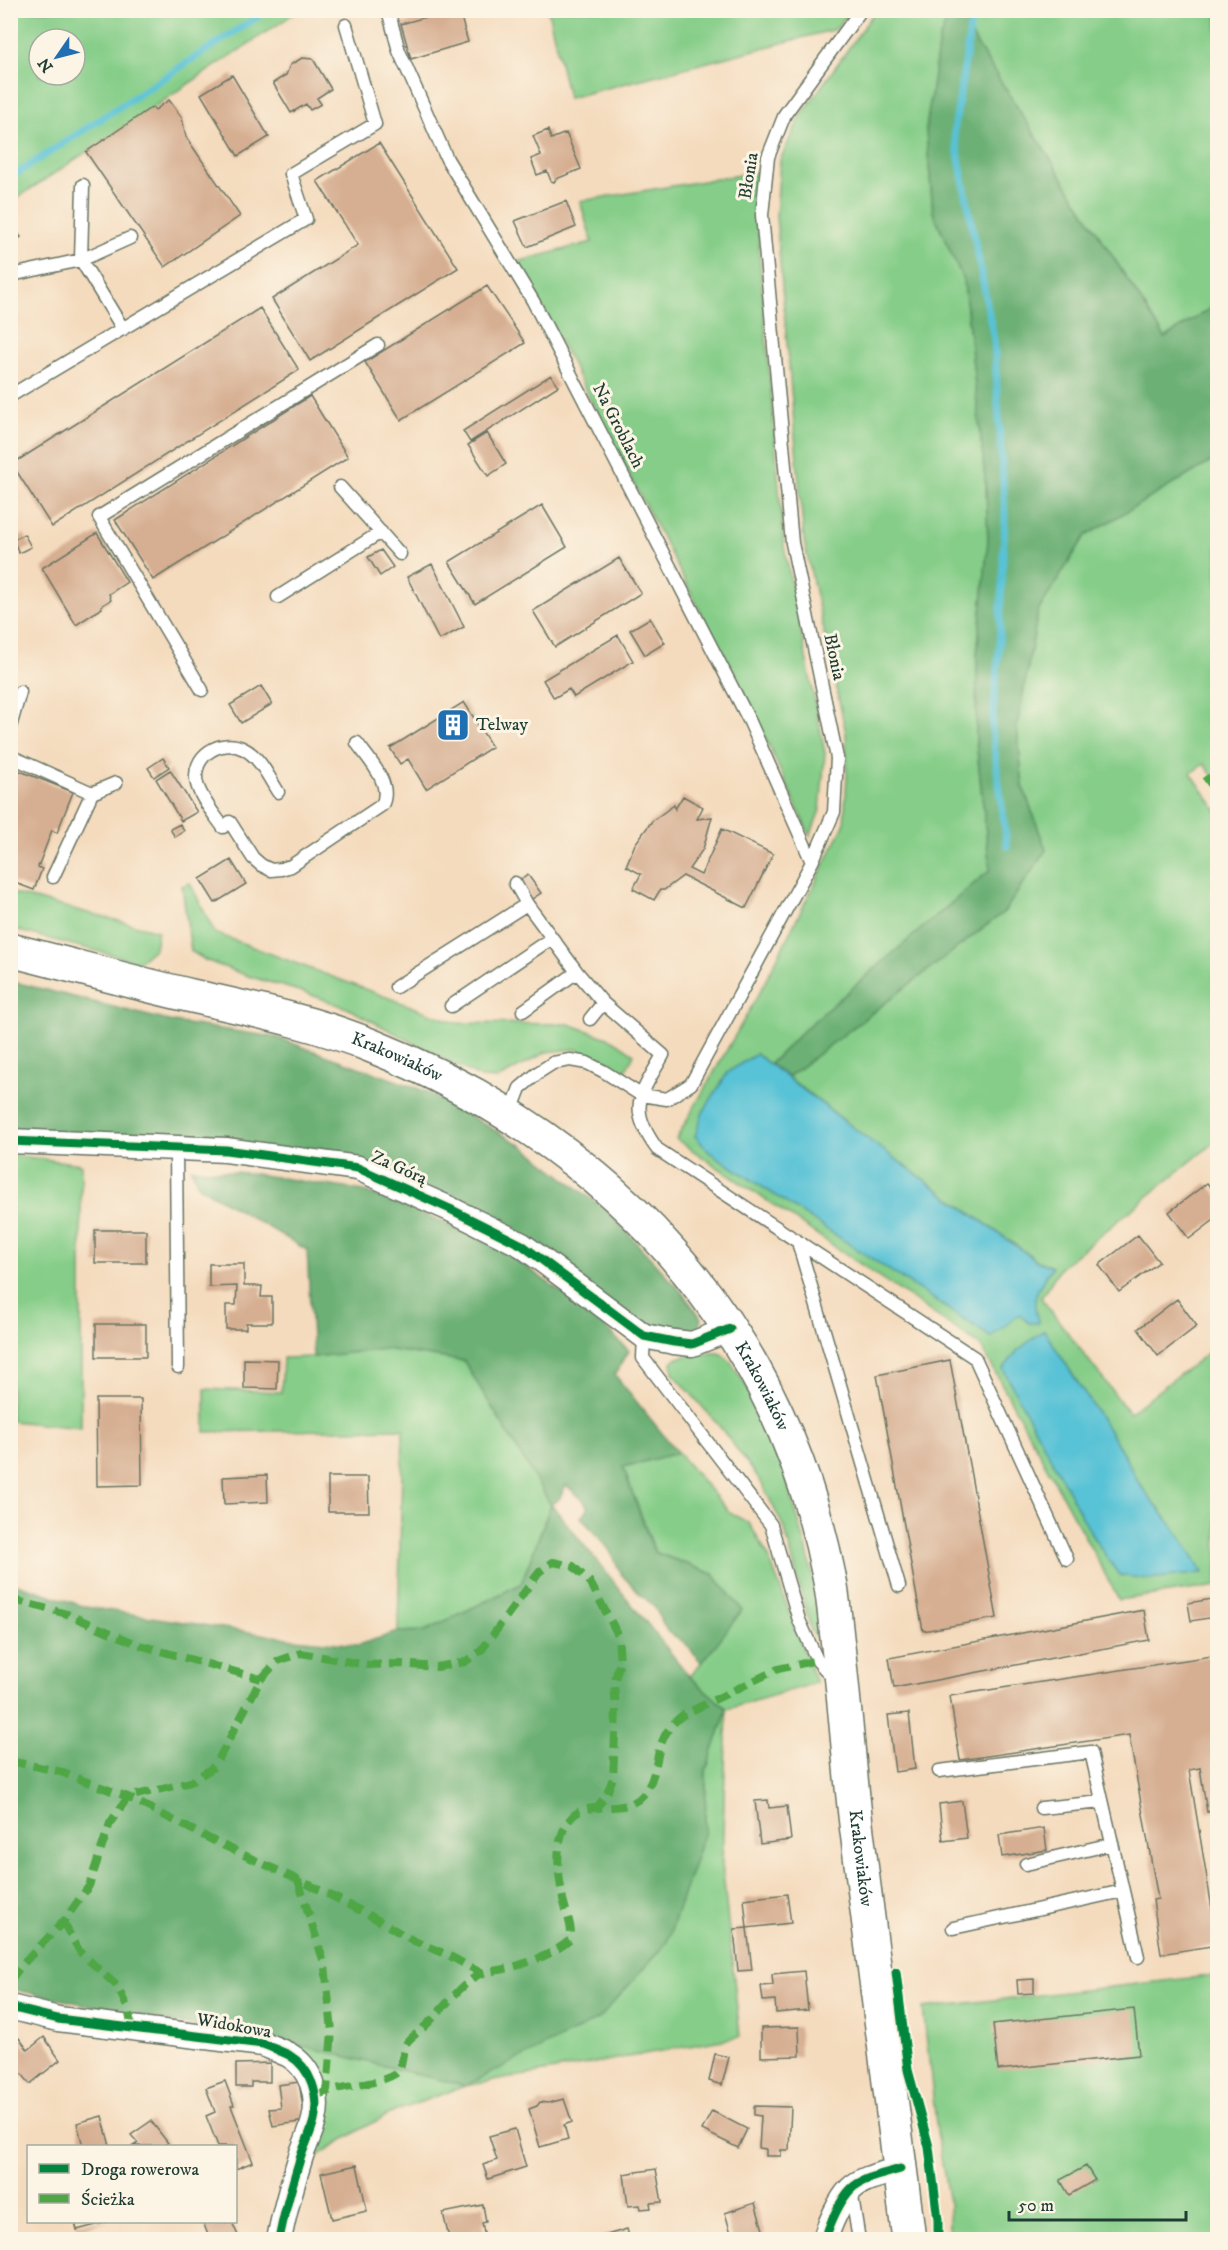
<svg xmlns="http://www.w3.org/2000/svg" width="1228" height="2250" font-family="'IM FELL DW Pica',serif">
	<style>
		.green { fill: #85cd88; stroke: #52855e; stroke-width: 1.5; fill-rule: evenodd }
		.forest { fill: #6cb074; stroke: #467654; stroke-width: 1.5 }
		.water { fill: #59c2d6; stroke: #3c8085; stroke-width: 1.5 }
		.lines { fill: none; stroke-linecap: round; stroke-linejoin: round }
		.stream { stroke: #59c2d6; stroke-width: 7 }
		.building { fill: #d6ae91 }
		.lane-casing { stroke: #6a7464; stroke-width: 15 }
		.street-casing { stroke: #6a7464; stroke-width: 27 }
		.secondary-casing { stroke: #6a7464; stroke-width: 36 }
		.lane { stroke: #fff; stroke-width: 12 }
		.street { stroke: #fff; stroke-width: 24 }
		.secondary { stroke: #fff; stroke-width: 33 }
		.quiet { stroke: #4fa644; stroke-width: 8; stroke-dasharray: 15 8; stroke-linecap: butt }
		.cycleway-casing { stroke: #fcf5e5; stroke-width: 13 }
		.cycleway { stroke: #00873e; stroke-width: 9 }
		.labels { text-anchor: middle; dominant-baseline: central; stroke-width: 6; stroke-linejoin: round; paint-order: stroke }
		.street-label { font-size: 18px; fill: #1f3d34; stroke: #fcf5e5 }
		.poi-label { font-size: 18px; fill: #1f3d34; stroke: #fcf5e5; text-anchor: start }
	</style>
	<rect width="100%" height="100%" fill="#fcf5e5"/>
	<filter id="ink" filterUnits="userSpaceOnUse"><feTurbulence type="fractalNoise" baseFrequency=".0167" numOctaves="2"/><feDisplacementMap in="SourceGraphic" scale="12" xChannelSelector="R" yChannelSelector="G"/><feConvolveMatrix kernelMatrix="1 2 1 2 8 2 1 2 1" color-interpolation-filters="sRGB"/></filter>
	<filter id="wash" filterUnits="userSpaceOnUse"><feTurbulence type="fractalNoise" baseFrequency=".008" numOctaves="4" result="noise"/><feDisplacementMap in="SourceGraphic" scale="24" xChannelSelector="R" yChannelSelector="G"/><feGaussianBlur stdDeviation="1.35" result="paint"/><feColorMatrix in="noise" values="0 0 0 0 0 0 0 0 0 0 0 0 0 0 0 0 0 1.4 0 .05"/><feComposite in="paint" operator="in"/></filter>
	<g filter="url(#wash)">
		<rect width="100%" height="100%" fill="#f4dbbe"/>
		<path class="green" d="M11,11H298L11,202ZM39,39H75V75H39Z
			M548,11V10L850,11L836,29L568,98Z
			M875,11H951L939,40L926,130L933,212L964,282L986,487L988,541L977,655L976,740L990,870L808,1026L770,1064L756,1054L1029,1323L1035,1293L1052,1267L1038,1261L872,1142L788,1077L1004,912L1046,850L1023,787L1017,727L1038,611L1085,536L1217,458V782L1204,764L1191,773L1217,811V1140L1060,1268L1041,1298L1129,1413L1217,1346V1586L1119,1600L981,1346L676,1139L761,990L844,825L847,775L846,733L804,541L776,216L780,160L800,117ZM1017,1350L1092,1407L1120,1448L1140,1485L1180,1536Z
			M963,11H1217V304L1165,338L976,43L963,18Z
			M759,172V253L784,546L825,753L820,810L810,836L758,722L536,295L517,262L592,242L580,201Z
			M190,883L215,933L456,1023L569,1024L613,1040L634,1054L625,1072L575,1049L546,1052L498,1079L481,1078L347,1008L306,993L248,976L205,960L191,951L182,886Z
			M11,893L158,931L155,948L139,962L11,929Z
			M11,1155L81,1164V1428L11,1421Z
			M385,1349L464,1361L551,1504L521,1584L425,1631L398,1632L403,1429L205,1432V1389L281,1392L283,1358L313,1357Z
			M700,1353H720L730,1361L747,1387L784,1471L807,1550L819,1608L821,1630L818,1641L811,1631L785,1530L760,1480L720,1427L673,1373L672,1362L678,1358Z
			M678,1453L730,1513L749,1523L768,1555L816,1683L727,1709L722,1863L740,2037L465,2086L396,2111L366,2126L307,2162L324,2084L274,2039L705,1831L706,1771L727,1709L690,1677L742,1610L713,1574L655,1552L623,1467Z
			M1217,1975V2239H949V2204L937,2133L923,2008Z"/>
		<path class="forest" d="M951,11H963V18L976,43L1165,338L1217,304V458L1085,536L1038,611L1017,727L1023,787L1046,850L1004,912L788,1077L770,1064L808,1026L990,870L976,740L977,655L988,541L986,487L964,282L933,212L926,130L939,40Z
			M10,981L173,1022L275,1037L425,1091L523,1146L607,1211L680,1290L702,1319L698,1333H656L448,1197L170,1137L11,1129Z
			M191,1168L256,1174L364,1191L443,1222L502,1249L591,1314L629,1351L615,1375L678,1453L623,1467L654,1552L713,1574L742,1610L702,1663L685,1643L667,1631L654,1606L640,1594L622,1575L608,1548L581,1517L588,1509L584,1501L566,1485L559,1499L551,1504L690,1677L727,1709L706,1771L705,1831L667,1942L599,2019L465,2086L274,2039L168,2022L11,1989V1582L86,1607L294,1639L358,1645L398,1632L425,1631L521,1584L551,1505L464,1361L385,1349L313,1357L307,1250L198,1186Z"/>
		<path class="water" d="M756,1054L872,1142L1037,1261L1052,1267C1038,1288 1029,1297 1039,1323H1029L1019,1314L991,1337L709,1152L695,1136L703,1112L728,1072Z
			M1044,1330L1120,1448L1140,1485L1180,1536L1203,1573L1148,1579L1119,1575L1093,1537L1003,1369L1018,1350Z"/>
		<g class="lines">
			<path class="stream" d="M973,10L954,132L994,340L1005,514L999,647L992,728L1007,846
				M10,178L268,10"/>
		</g>
		<g id="blocks">
			<path class="building" d="M439,10H459L468,42L411,59L401,24L440,13Z
				M302,58L313,59L331,89L317,98L321,104L310,110L306,104L291,113L273,83L286,75L290,65Z
				M232,75L269,137L238,156L201,94Z
				M169,100L182,118L186,137L240,216L165,267L86,152L152,107L155,110Z
				M548,130L551,139L566,133L581,169L556,179L554,182L551,181L547,171L537,175L531,159L541,155L533,136Z
				M379,143L458,268L310,361L272,299L358,245L317,181Z
				M566,201L576,227L527,247L515,221Z
				M10,223L21,237L10,245Z
				M487,286L525,343L401,420L365,362Z
				M260,308L299,370L52,527L12,464Z
				M551,375L558,386L470,442L463,431Z
				M310,396L348,457L153,580L115,520Z
				M487,433L506,464L488,476L468,445Z
				M542,505L567,547L475,604L449,562Z
				M97,533L127,582L109,594L111,600L101,606L102,608L76,625L42,568Z
				M24,534L31,547L19,553L13,540Z
				M381,550L393,567L380,576L368,557Z
				M619,558L641,593L555,647L533,611Z
				M432,564L464,627L439,640L407,577Z
				M650,618L665,643L645,655L630,630Z
				M618,635L633,661L574,697L569,689L554,698L543,680Z
				M261,686L272,704L241,723L230,705Z
				M464,702L492,747L426,789L408,759L400,764L390,748Z
				M163,758L169,767L154,777L148,768Z
				M10,767L73,792L57,833L52,830L38,867L42,869L34,890L10,881Z
				M170,770L197,812L181,821L156,779Z
				M683,796L703,807L697,819L712,817L703,849L689,869L701,875L722,829L773,854L746,908L683,876L664,890H660L654,900L633,889L641,874L626,866L635,844L652,821L674,805L675,809Z
				M180,824L184,831L175,837L170,829Z
				M231,860L246,884L215,903L200,879Z
				M528,875L541,893L532,899L519,881Z
				M1207,1183L1218,1196V1217L1189,1239L1169,1212Z
				M95,1230H146V1263H95Z
				M1138,1235L1159,1262L1119,1292L1099,1265Z
				M209,1264H244V1286H262L261,1297H272V1323H246V1329H226V1305H236L237,1286L209,1287Z
				M1177,1299L1197,1326L1158,1356L1138,1329Z
				M96,1324H146V1357H96Z
				M244,1359L278,1360L277,1389L244,1388Z
				M950,1360L997,1618L923,1631L877,1375Z
				M96,1399H141L142,1485L97,1486Z
				M267,1475L268,1502L224,1504L223,1477Z
				M328,1477H368L369,1512H328Z
				M1212,1599L1215,1617L1191,1621L1188,1603Z
				M1144,1610L1149,1640L894,1688L889,1658Z
				M1218,1655V1810L1207,1812L1200,1768L1189,1770L1218,1945L1161,1954L1153,1900L1158,1899L1129,1735L960,1760L950,1696Z
				M909,1713L915,1769L895,1772L888,1715Z
				M768,1800L769,1808L787,1806L791,1840L760,1844L755,1801Z
				M962,1801L967,1838L943,1841L939,1804Z
				M1044,1828L1047,1850L1002,1857L999,1835Z
				M787,1894L791,1923L747,1928L744,1899Z
				M747,1928L752,1970L738,1971L734,1929Z
				M804,1971L808,2010L776,2013L775,2000L763,2001L761,1986L773,1985L772,1974Z
				M1034,1979V1993L1018,1994L1017,1980Z
				M1134,2009L1139,2055L998,2070L993,2024Z
				M799,2027L800,2056L761,2057V2028Z
				M44,2037L60,2060L30,2084L10,2059V2045L19,2038L28,2050Z
				M715,2054L729,2057L722,2085L709,2081Z
				M270,2063V2082H251V2087H236V2064Z
				M225,2081L234,2105L231,2106L253,2162L236,2169V2146H218L206,2116L215,2112L206,2088Z
				M299,2082L305,2121L273,2126L269,2109L281,2108L278,2085Z
				M564,2099L572,2122L564,2125L568,2139L540,2147L529,2109L537,2106L540,2102L548,2103Z
				M754,2106L791,2107L789,2150H781V2156H766V2149L759,2148L761,2116L754,2115Z
				M712,2111L747,2129L738,2148L702,2130Z
				M102,2116L110,2146H83L77,2123Z
				M151,2121L168,2143L163,2146H133L138,2143L131,2135Z
				M515,2129L526,2167L488,2179L483,2165L497,2160L489,2136Z
				M357,2165L367,2211L332,2219L321,2173Z
				M1086,2166L1095,2180L1069,2195L1060,2180Z
				M656,2169L662,2202L650,2203L651,2208L641,2209L640,2205L628,2206L624,2174Z
				M755,2203L766,2240H733L725,2213Z
				M483,2205L486,2222L482,2223L485,2238L476,2240L449,2238L443,2213Z
				M75,2222H107L77,2230Z
				M203,2222H232L240,2240H210Z
				M627,2229L630,2240H601L600,2237Z"/>
		</g>
	</g>
	<g filter="url(#ink)">
		<use href="#blocks" fill-opacity="0" stroke="#6a7464" stroke-width="1.5"/>
		<g class="lines">
			<g class="lane-casing">
				<path id="lane" d="M388,10L399,51L447,159L533,301L750,722L812,862
					M83,185L81,260L123,329
					M16,274L81,260L130,238
					M10,396L306,219L291,174L375,124L346,25
					M340,487L400,554
					M278,597L381,532
					M202,690L99,517L378,345
					M10,727L20,692
					M10,756L92,793
					M230,822L253,858L261,865L271,870L281,869L291,866L382,805C393,784 369,760 357,743
					M223,827C214,814 201,799 197,784C190,756 221,737 244,749C260,757 269,778 278,792
					M53,877L92,793L116,783
					M515,883L527,904
					M396,987L527,904L552,938
					M451,1006L552,938L577,972
					M523,1011L577,972L603,1003
					M590,1019L603,1003L663,1055C640,1096 627,1107 657,1149L975,1358L1067,1559
					M510,1114L520,1088L539,1072L553,1063L570,1060L587,1063L603,1071L641,1095L667,1099L691,1084L812,862L834,812L837,758L792,543L762,215L768,157L785,114L861,10
					M176,1148L178,1367
					M798,1242L899,1586
					M644,1336L643,1358L771,1525L799,1620L817,1660L834,1679
					M939,1771L1091,1752L1123,1891
					M1041,1808L1102,1802
					M1026,1864L1112,1844
					M953,1928L1123,1891L1138,1957
					M851,2190L859,2240"/>
			</g>
			<g class="street-casing">
				<path id="street" d="M10,1141L226,1150L358,1168L450,1209L522,1245L644,1336L674,1342L692,1344L730,1329
					M10,2007L58,2019L263,2044C272,2048 281,2051 289,2055C311,2068 320,2096 314,2120C311,2133 304,2146 300,2159C292,2185 284,2212 279,2240
					M825,2240C829,2225 840,2200 851,2189C863,2177 885,2174 900,2169"/>
			</g>
			<g class="secondary-casing">
				<g id="secondary">
					<path id="s1" d="M10,950C71,965 131,982 192,996C253,1010 314,1022 372,1046C609,1141 779,1322 829,1576C834,1599 835,1623 838,1646C845,1705 849,1765 856,1824C873,1962 892,2101 909,2240"/>
				</g>
			</g>
			<use href="#lane" class="lane"/>
			<use href="#street" class="street"/>
			<use href="#secondary" class="secondary"/>
			<path class="quiet" d="M1213,10L1218,17
				M1205,776L1218,794
				M10,1599L67,1614L139,1645L261,1679
				M10,1761L58,1771L128,1797L218,1843L318,1889L371,1916L414,1941L448,1955L481,1973
				M298,1880L325,1966L332,2031L327,2091
				M63,1922L80,1952L117,1986L128,2009L132,2028
				M10,1981L21,1966L63,1922L89,1886L110,1823L128,1797L191,1782L215,1766L261,1679L278,1661L301,1653L366,1665L401,1664L437,1667L465,1662L481,1651L539,1572L553,1562L573,1566L590,1582L618,1635L620,1662L614,1683L616,1709L613,1778L606,1796L595,1809
				M316,2096C339,2084 377,2086 395,2074C404,2067 401,2054 406,2044C409,2038 417,2034 422,2029C441,2012 456,1989 478,1975C486,1971 496,1971 505,1969C528,1963 553,1955 571,1939C572,1924 566,1913 563,1899C558,1873 552,1835 574,1815C591,1800 626,1816 643,1795C664,1769 649,1740 683,1715L778,1669L817,1660"/>
			<g class="cycleway-casing">
				<path id="cycleway" d="M10,1141L226,1150L358,1168L450,1209L522,1245L644,1336L674,1342L692,1344L730,1329
					M896,1972L908,2070L929,2147L938,2220V2240
					M10,2007L58,2019L263,2044C272,2048 281,2051 289,2055C311,2068 320,2096 314,2120C311,2133 304,2146 300,2159C292,2185 284,2212 279,2240
					M825,2240C829,2225 840,2200 851,2189C863,2177 885,2174 900,2169"/>
			</g>
			<use href="#cycleway" class="cycleway"/>
		</g>
	</g>
	<defs>
		<g id="building-square" transform="scale(1.725)"><rect x="-9" y="-9" width="18" height="18" rx="4" fill="#1f6fb2" stroke="#fcf5e5"/><path d="M-4-6H4V6H1V3H-1V6H-4ZM-2.5-4.3h1.7v1.8h-1.7ZM.8-4.3h1.7v1.8H.8ZM-2.5-1h1.7V.8h-1.7ZM.8-1h1.7V.8H.8Z" fill="#fff"/></g>
	</defs>
	<g fill-rule="evenodd">
		<use href="#building-square" x="453" y="725"/>
	</g>
	<g class="labels">
		<g class="street-label">
			<text transform="translate(749 176) rotate(-81)">Błonia</text>
			<text transform="translate(618 426) rotate(63)">Na Groblach</text>
			<text transform="translate(834 657) rotate(78)">Błonia</text>
			<text stroke="none"><textPath href="#s1" startOffset="402">Krakowiaków</textPath></text>
			<text transform="translate(399 1168) rotate(24)">Za Górą</text>
			<text stroke="none"><textPath href="#s1" startOffset="904">Krakowiaków</textPath></text>
			<text stroke="none"><textPath href="#s1" startOffset="1390">Krakowiaków</textPath></text>
			<text transform="translate(234 2026) rotate(10)">Widokowa</text>
		</g>
		<g class="poi-label">
			<text x="476" y="725">Telway</text>
		</g>
	</g>
	<rect width="1228" height="2250" fill="none" stroke="#fcf5e5" stroke-width="36"/>
	<rect x="27" y="2145" width="210" height="78" fill="#fcf5e5" stroke="#a4ab9e" stroke-width="1.5"/>
	<rect x="39" y="2164" width="30" height="9" fill="#00873e" stroke="#a4ab9e" stroke-width="1.5"/>
	<text x="81" y="2175" font-size="18" fill="#1f3d34">Droga rowerowa</text>
	<rect x="39" y="2194" width="30" height="9" fill="#4fa644" stroke="#a4ab9e" stroke-width="1.5"/>
	<text x="81" y="2205" font-size="18" fill="#1f3d34">Ścieżka</text>
	<g transform="translate(57 57) rotate(235)"><circle r="28" fill="#fcf5e5" stroke="#a4ab9e" stroke-width="1.5"/>
	<path d="M0-4.5L10 22L0 15L-10 22Z" fill="#1f6fb2"/>
	<text y="-9" font-size="16" font-weight="bold" text-anchor="middle" fill="#1f3d34">N</text>
	</g>
	<path d="M1009 2211v9h177v-9" fill="none" stroke="#1f3d34" stroke-width="3"/>
	<text x="1018" y="2211" font-size="18" fill="#1f3d34" stroke="#fcf5e5" stroke-width="4.5" paint-order="stroke">50 m</text>
</svg>
